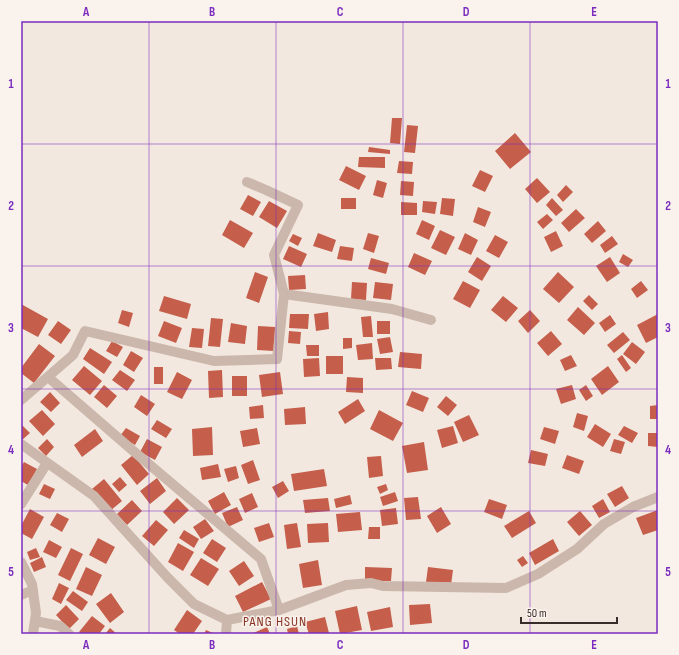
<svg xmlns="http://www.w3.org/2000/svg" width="679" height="655" font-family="'Sofia Sans Condensed',sans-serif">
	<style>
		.building { fill: #c55e4b }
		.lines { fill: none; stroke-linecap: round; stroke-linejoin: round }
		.minor { stroke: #cbb7ab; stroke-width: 10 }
		.grid { fill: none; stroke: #7b2cbf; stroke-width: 1; stroke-opacity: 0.55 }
		.labels { text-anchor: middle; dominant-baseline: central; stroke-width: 3; stroke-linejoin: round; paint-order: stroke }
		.quarter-label { font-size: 14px; letter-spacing: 1px; fill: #883323; stroke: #faf2ec }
		.neatline { fill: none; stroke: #7b2cbf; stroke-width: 1.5 }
		.grid-label { font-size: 13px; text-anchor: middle; font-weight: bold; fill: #7b2cbf }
	</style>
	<rect width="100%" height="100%" fill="#f3e8df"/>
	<path class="building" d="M392,118H402L400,144L390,143Z
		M407,125L418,126L415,153L404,152Z
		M515,133L531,152L510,169L495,151Z
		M369,147L390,150V154L368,152Z
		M359,157H385V168L358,167Z
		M399,161L413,162L412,174L397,173Z
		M346,166L366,176L359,190L339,180Z
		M480,170L493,176L485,192L472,186Z
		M537,178L550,192L537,203L525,189Z
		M377,180L387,183L383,198L373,195Z
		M401,181L414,182L413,196L400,195Z
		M566,185L573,192L563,202L557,195Z
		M248,195L261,202L253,216L240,209Z
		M341,198H356V209H341Z
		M442,198L455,199L453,216L440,214Z
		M552,198L563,210L556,216L546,205Z
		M269,201L287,211L277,228L259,217Z
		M423,201L437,202L435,214L422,212Z
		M401,202L417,203V215H401Z
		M478,207L491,212L485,227L473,222Z
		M576,209L585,218L569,232L561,223Z
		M547,214L553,220L543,229L537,222Z
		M230,220L253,233L244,248L222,235Z
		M422,220L435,226L429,240L416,234Z
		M598,221L606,231L592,243L584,234Z
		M440,230L455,237L446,255L431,248Z
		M556,231L563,246L551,252L544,237Z
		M318,233L336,240L332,252L313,246Z
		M368,233L379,236L374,253L363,249Z
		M465,233L478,240L471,255L458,249Z
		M293,234L302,238L298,246L289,241Z
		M495,235L508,242L499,258L486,251Z
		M612,236L618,244L605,253L600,245Z
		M289,246L307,254L301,267L283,259Z
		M340,246L354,248L352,261L337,259Z
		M414,253L432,261L425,275L408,267Z
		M623,254L633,260L628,267L619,262Z
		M477,257L491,266L482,281L468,272Z
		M610,257L620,273L607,282L596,266Z
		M371,258L389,263L386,274L368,269Z
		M255,272L268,277L259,303L246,298Z
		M558,272L574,287L559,303L543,289Z
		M305,275L306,289L289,290L288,276Z
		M463,281L480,290L470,308L453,299Z
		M641,281L648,290L637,298L631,289Z
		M352,282L367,283L366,300L351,299Z
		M375,282L393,284L391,300L373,298Z
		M589,295L598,304L592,310L583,301Z
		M164,296L191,304L187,319L159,311Z
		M503,296L518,308L506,322L491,310Z
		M21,304L48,319L38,337L21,328Z
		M578,307L595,323L584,335L567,320Z
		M122,310L133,313L129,327L118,323Z
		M530,310L540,321L528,333L518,321Z
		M328,312L329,329L316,331L314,314Z
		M290,314H309L308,329L289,328Z
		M658,314V337L646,343L637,325Z
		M610,315L616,324L605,332L599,323Z
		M371,316L373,337H363L361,317Z
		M211,318L223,319L220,347L208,346Z
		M58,321L71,330L61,344L48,335Z
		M164,321L182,328L176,343L158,336Z
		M377,321H390V334H377Z
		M231,323L247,326L245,344L228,342Z
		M258,326L275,327L274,351L257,350Z
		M192,328L204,329L202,348L189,347Z
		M289,331L301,332L300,344L288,343Z
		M551,331L562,344L548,356L537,343Z
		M623,332L630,340L614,353L607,345Z
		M390,337L393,352L380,354L377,339Z
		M343,338H352V348L343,349Z
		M112,341L123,347L117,357L106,351Z
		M632,342L645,352L636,364L623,354Z
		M372,343L373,359L358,360L356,345Z
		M39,344L55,356L34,383L21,373V368Z
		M306,345H319V356H307Z
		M90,348L112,362L104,374L83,359Z
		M131,351L143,358L134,372L123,365Z
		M400,352L422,354L421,369L398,367Z
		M571,355L577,366L565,371L560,360Z
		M622,355L631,368L626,372L617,359Z
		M326,356H343V374H326Z
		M319,358L320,376L304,377L303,359Z
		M375,358H391L392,369L376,370Z
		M84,366L102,381L90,395L72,380Z
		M608,366L619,382L602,395L591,379Z
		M154,367H163V384H154Z
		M120,370L135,380L127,391L112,380Z
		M222,370L223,397L209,398L208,371Z
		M177,372L192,380L182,399L167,392Z
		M280,372L283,394L262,397L259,375Z
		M232,376H247V396H232Z
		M347,377L363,378V393L346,392Z
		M104,385L117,396L107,408L94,397Z
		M572,385L576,399L561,404L556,389Z
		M586,385L593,396L586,401L579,390Z
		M412,391L429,398L423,412L406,405Z
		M50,392L60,403L51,412L40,402Z
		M141,395L155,404L147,416L134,407Z
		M446,396L457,405L448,416L437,407Z
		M358,399L365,411L345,424L338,412Z
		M263,405L264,418L250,419L249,407Z
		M658,405V419H650V406Z
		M305,407L306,424L285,425L284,409Z
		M42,410L55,424L43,436L29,421Z
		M379,410L403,423L393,441L370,429Z
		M577,413L588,416L584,431L573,427Z
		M469,415L479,435L463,442L454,422Z
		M157,420L172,429L166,438L151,429Z
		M21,424L30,433L22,440L21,439Z
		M595,424L611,434L603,447L587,437Z
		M453,426L458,443L442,448L437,430Z
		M624,426L638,433L632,443L618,435Z
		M212,427L213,455L193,456L192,429Z
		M544,427L559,431L555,444L540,439Z
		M126,428L140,436L135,445L120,436Z
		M257,428L260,444L243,447L240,431Z
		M95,429L103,441L82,457L74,445Z
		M648,433H658V447L648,446Z
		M47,439L54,447L46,456L38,448Z
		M147,439L162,447L155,460L140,452Z
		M614,439L625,442L621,454L610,451Z
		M424,442L428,470L407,473L402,446Z
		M531,450L548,454L545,466L528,463Z
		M133,455L149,474L137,485L121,465Z
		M567,455L584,461L579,474L562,468Z
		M381,456L383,476L369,478L367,457Z
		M253,460L260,480L248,484L241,465Z
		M24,462L37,469L28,485L21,481V467Z
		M218,464L221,477L202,480L200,468Z
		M236,466L239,478L228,482L224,469Z
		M324,469L327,486L294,491L291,474Z
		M120,477L127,485L119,492L112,484Z
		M157,478L166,491L150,504L140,491Z
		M104,479L122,501L110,511L92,489Z
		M283,481L289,491L278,498L272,487Z
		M44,484L55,489L50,499L39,494Z
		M386,484L388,490L380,494L377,487Z
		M622,486L629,498L615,507L607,494Z
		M224,492L231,505L215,514L208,501Z
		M395,492L398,501L383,506L380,497Z
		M252,493L258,507L245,513L239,499Z
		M350,495L352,504L336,508L334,499Z
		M418,497L421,519L406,520L404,498Z
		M177,498L189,510L174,524L163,512Z
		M328,498L330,511L305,513L303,500Z
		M489,499L507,505L502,519L484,512Z
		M603,499L610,512L599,518L592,506Z
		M132,500L142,511L127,525L117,514Z
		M237,507L243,520L228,527L222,513Z
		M441,507L451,524L437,533L427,516Z
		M396,508L398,524L382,526L380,510Z
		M30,509L44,517L32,539L21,533V526Z
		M658,510V530L643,535L636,518Z
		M529,511L536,523L512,538L504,526Z
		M580,511L592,525L579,536L567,522Z
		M360,512L362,530L338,532L336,514Z
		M57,513L69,519L62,532L50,525Z
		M205,519L214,531L201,539L193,527Z
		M156,520L168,530L154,546L142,536Z
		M269,523L274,537L259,542L254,528Z
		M297,523L301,547L287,549L284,525Z
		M328,523L329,542L308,543L307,524Z
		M369,527H380V539H368Z
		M184,530L199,539L194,548L179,538Z
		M98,538L115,547L106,564L89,555Z
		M212,539L226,548L217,562L203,553Z
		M553,539L559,551L535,565L529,553Z
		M49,540L62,547L56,558L43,552Z
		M178,543L194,552L183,571L168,562Z
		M36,548L40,557L30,560L27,552Z
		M71,548L83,554L70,581L58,575Z
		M523,556L528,563L522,567L517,560Z
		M42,557L46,567L34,572L30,563Z
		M201,558L219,569L208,586L190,575Z
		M318,560L322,585L303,588L299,564Z
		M244,561L254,576L239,586L229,571Z
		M86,567L102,575L92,596L76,589Z
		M365,567L392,568L391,581H365Z
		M428,567L453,570L451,585L426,582Z
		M262,582L271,599L243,612L235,596Z
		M59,583L69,588L61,604L52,599Z
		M73,591L88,602L82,611L66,600Z
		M111,593L124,612L110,623L96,604Z
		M430,604L432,623L410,625L409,605Z
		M66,605L79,619L69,629L56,615Z
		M357,606L362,630L340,634L335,611Z
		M390,607L393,627L371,631L367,612Z
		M187,610L202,621L193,634H180L174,630Z
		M92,616L105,626L99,634H81L79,632Z
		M325,617L329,633L309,634L305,622Z
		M297,626L299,634H288L287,629Z
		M267,627L270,634H251Z
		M110,628L117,634H105Z
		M206,630L215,634H204Z"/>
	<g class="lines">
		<path class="minor" d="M284,294L392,309L431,320
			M48,377L131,449L261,559L279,610
			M21,400L73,355L85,331L214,361L277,359L284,294L274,255L298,205L266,190L247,182
			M21,444L94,496L167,577L194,604L227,620L279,610L346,585L371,583L383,586L506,588L538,574L577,549L604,524L633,507L658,497
			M21,504L47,463
			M21,562L32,584L36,613L33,634
			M21,595L33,590
			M35,621L60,626L69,634
			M226,634L227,620"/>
	</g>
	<path class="grid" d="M149,21V634M276,21V634M403,21V634M530,21V634M21,144H658M21,266H658M21,389H658M21,511H658"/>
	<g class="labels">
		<g class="quarter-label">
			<text x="275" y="621">PANG HSUN</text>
		</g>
	</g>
	<rect width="679" height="655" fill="none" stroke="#faf2ec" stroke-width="44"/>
	<path d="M521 617v6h96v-6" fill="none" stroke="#392d2a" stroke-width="2"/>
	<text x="527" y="617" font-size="12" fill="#392d2a" stroke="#faf2ec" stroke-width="3" paint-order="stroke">50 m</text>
	<rect x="22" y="22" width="635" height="611" class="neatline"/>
	<g class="grid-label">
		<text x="86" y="16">A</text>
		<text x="212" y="16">B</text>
		<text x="340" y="16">C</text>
		<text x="466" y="16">D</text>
		<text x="594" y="16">E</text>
		<text x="11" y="88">1</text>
		<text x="668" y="88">1</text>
		<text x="11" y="210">2</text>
		<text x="668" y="210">2</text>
		<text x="11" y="332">3</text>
		<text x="668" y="332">3</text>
		<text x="11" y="454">4</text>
		<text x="668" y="454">4</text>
		<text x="11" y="576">5</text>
		<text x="668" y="576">5</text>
		<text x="86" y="649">A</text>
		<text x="212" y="649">B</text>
		<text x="340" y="649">C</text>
		<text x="466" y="649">D</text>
		<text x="594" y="649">E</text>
	</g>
</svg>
